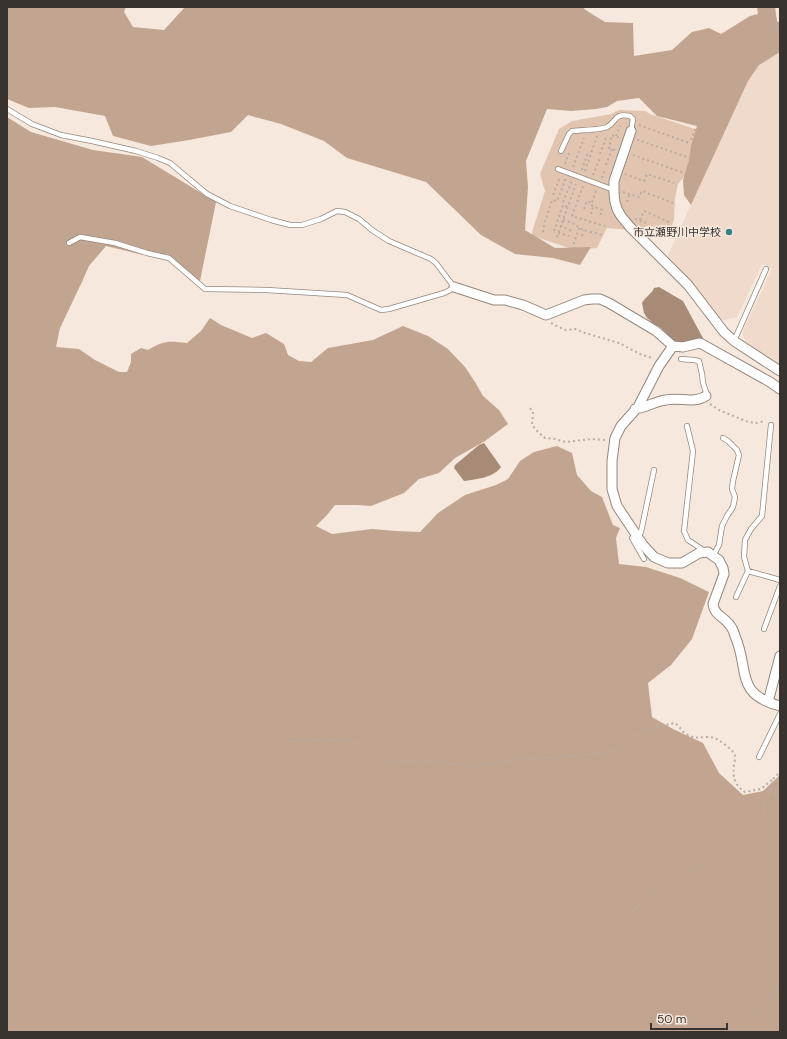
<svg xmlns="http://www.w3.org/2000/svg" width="787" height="1039" font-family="'DM Sans','Noto Sans JP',sans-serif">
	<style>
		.built { fill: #f0dacb }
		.green { fill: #e2c5b0 }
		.forest { fill: #c2a591 }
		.water { fill: #a78b77 }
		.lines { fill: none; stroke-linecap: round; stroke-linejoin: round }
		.service-casing { stroke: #95877d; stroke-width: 6 }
		.minor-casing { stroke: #95877d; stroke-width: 11 }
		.path { stroke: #b8aca3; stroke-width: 2; stroke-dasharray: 2 3; stroke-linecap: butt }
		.service { stroke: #fff; stroke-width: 4.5 }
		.minor { stroke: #fff; stroke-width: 9 }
		.poi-dot { fill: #378083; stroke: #f7e8dd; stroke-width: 1.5 }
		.labels { text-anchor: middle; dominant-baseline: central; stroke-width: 3; stroke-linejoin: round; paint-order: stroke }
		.poi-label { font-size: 11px; fill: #39332f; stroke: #f7e8dd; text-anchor: end }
	</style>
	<rect width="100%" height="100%" fill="#f7e8dd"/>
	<path class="built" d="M780,52V365L746,342L743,335V331L772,269L762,264L737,317L719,321L666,259L748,81L759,65Z"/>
	<path class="green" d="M619,110L645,111L650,114L698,130L686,174L678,184L675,199L674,220L671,229L648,226L631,230L607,228L597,248L575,250L533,236L532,232L545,191L540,174L559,129L572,121L611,114Z"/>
	<path class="forest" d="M7,7H126L124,12L133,27L164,30L185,7H585L584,9L605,22L633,23L634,56L672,50L692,32L709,28L721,34L750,16L758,14L757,7H775L777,21L780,23V52L759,65L748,81L691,205L684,195L683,180L689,160L691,146L697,126L657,116L639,98L617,101L607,107L596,109L571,111L547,109L526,161L528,187L525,230L555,248L591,247L580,265L553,258L515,254L481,235L426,182L347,158L324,141L281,124L248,115L231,132L189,140L151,146L113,136L105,116L55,107L29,108L7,99Z
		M7,117L31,132L93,150L142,157L216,202L200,281L185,272L167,254L143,255L106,246L89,266L81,284L60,328L56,347L79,349L95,360L119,372H127L131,362V354L141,348L148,350C165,340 168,341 187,343L201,331L210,318L221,325L252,338L266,333L284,344L288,355L299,361L311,362L328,348L373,340L403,326L428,336L448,349L465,367L475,382L483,396L499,410L508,424L485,441L455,458L439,473L419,479L404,493L371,506L357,505H335L327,515L316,526L332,534L372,529L396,531L420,532L438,513L465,495L496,485L508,479L520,461L534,452L557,446L572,453L577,475L591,491L602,497L613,525L620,528L616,538L619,564L646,567L680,578L709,592L692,639L671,665L648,683L652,717L673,729L703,743L719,773L743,795L763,791L780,775V1032H7Z"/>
	<path class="water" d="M659,287L683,301L704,340H694L689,343L671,342V338L661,328L653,323L647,318L644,313L642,303C645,297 652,294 654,288Z
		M484,443L501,467C493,478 477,479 464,481L454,468L455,465L479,445Z"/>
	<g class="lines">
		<g class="service-casing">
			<path id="service" d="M7,109L32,124L61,135L92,141L136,151L158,158L170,163L207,194L230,206L271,220L290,225H302L321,219L337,211L345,212L359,219L372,230L389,241L431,259L436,263L454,287L450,290L444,293L389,309L381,310L347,295L267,290L205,289L169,258L147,253L115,243L80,237L69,243
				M561,151L569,134L572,131C579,130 602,130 607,127C618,121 613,113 630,116L633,119L631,131
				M558,169L614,190
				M734,341L766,269
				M681,359L694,360L699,361L702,374L703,383L707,395L706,396
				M687,426L693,451L684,531L688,540L706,552
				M636,535L632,538L644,559
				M637,537L641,532L654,470
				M713,556L719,545L722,526L727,516L733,507L735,497L732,489L733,481L739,455L737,450L728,441L723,438
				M748,571L744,557L745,540L751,529L762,516L771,425
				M736,597L748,571L780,580
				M764,629L780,586
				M759,757L780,714"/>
		</g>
		<g class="minor-casing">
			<path id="minor" d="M631,131L614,181V193L615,202L617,209L621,216L630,227L688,285L724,332L734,341L780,371
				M454,287L494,300H505L523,305L546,315L584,300L592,299H600L609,303L656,331L673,346L683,347L700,343L770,382L780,389
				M673,346L659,366L638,407L621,426L615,438L612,461V489L617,506L643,545L654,557L668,563H682L699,553L708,552L713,556L719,560L723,568L724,574L713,604C714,614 722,616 728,623C731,626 734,632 735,636C750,670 734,694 780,706
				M635,409C646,408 655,401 666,400C679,397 694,404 706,396
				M768,702L780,656"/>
		</g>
		<path class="path" d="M639,125L689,143
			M616,136L620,126
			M638,139V140L687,157
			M691,140L698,122L707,108L729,67L749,44L780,23
			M615,150L609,148L612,135L620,138
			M600,154L607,135
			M633,155L684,173
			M565,164L569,153
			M606,165L612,149
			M573,167L584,138
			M582,170L588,152
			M585,171L597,136
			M625,174L644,181L647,174L674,183
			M593,175L600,158
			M602,178L605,169
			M583,186L572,216L605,226
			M596,191L591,205L602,210L600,217
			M623,192L639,197L642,191L673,203
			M553,195L560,177
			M563,202L572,180
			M627,202L630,194
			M584,209L587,201L591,203
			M591,214L593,206
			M635,219L646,223
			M563,220L575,224L579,228L584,230L602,235
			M640,220L644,211L671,223
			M560,226L572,231
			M554,231L563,205L568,207
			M543,232L544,224L552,200L557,201L566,178
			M558,233L569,236
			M582,236L584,230
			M557,237L576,184
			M575,249L574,243L579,228
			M551,323L561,328L566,330L575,329L585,333L619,343L642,355L653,358
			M710,404L719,410L748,422L756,423L765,421
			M530,408L533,412L532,425L539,433L545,438L555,439L566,442L591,439L606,440
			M288,741C295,741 303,741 310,741C326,740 352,737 366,746C373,750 376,759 383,763L390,762H442L469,766L481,765L527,758L565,757L602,753L611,751L632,735L660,726L675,723C680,726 682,733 688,735C695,739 699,737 706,737C715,736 721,742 728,747C730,749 733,751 734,754C736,756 735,760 734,763C733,776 733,784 745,792L761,789L773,779
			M771,790L780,798
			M628,916L649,896L666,885L695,870L724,848L753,832L761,821L764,813L763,809L764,803L772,788L773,779L780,772
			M741,1032C750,1014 766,999 780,986"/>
		<use href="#service" class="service"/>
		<use href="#minor" class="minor"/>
	</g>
	<circle class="poi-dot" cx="729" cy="232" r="4"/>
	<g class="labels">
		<g class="poi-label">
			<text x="721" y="232">市立瀬野川中学校</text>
		</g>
	</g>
	<rect width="787" height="1039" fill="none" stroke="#39332f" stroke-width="16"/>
	<path d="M651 1023v6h76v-6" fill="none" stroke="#39332f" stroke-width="2"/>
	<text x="657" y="1023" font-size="12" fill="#39332f" stroke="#f7e8dd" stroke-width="3" paint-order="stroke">50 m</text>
</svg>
